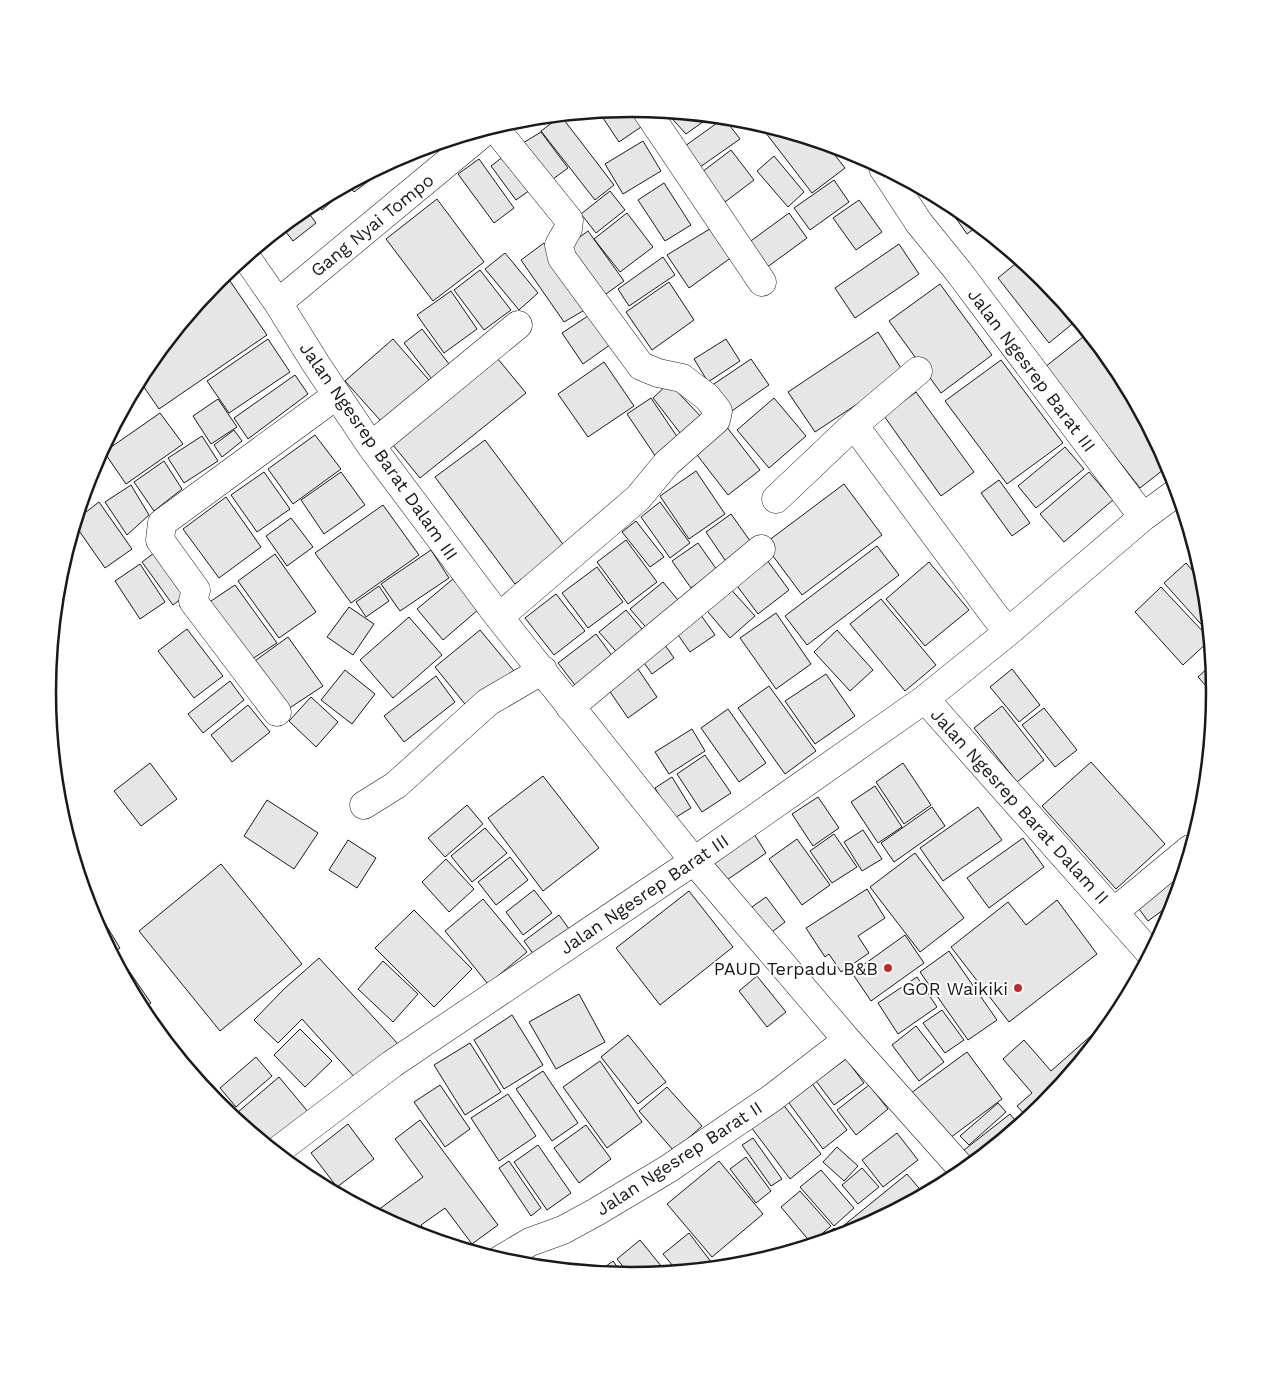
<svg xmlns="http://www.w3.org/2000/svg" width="1262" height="1384" font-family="'Work Sans',sans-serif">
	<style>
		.building { fill: #e6e6e6; stroke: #1a1a1a }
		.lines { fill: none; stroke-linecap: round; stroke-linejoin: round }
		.minor-casing { stroke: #1a1a1a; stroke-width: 29 }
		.minor { stroke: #fff; stroke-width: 28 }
		.poi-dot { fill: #c62828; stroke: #fff; stroke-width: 2 }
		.labels { text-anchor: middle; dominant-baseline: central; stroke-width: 4; stroke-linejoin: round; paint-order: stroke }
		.street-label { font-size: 18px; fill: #1a1a1a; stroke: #fff }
		.poi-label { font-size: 18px; fill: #1a1a1a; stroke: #fff; text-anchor: end }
		.rim { fill: none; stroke: #1a1a1a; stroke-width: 2.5 }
	</style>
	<rect width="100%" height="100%" fill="#fff"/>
	<path class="building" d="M629,109L641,127L619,142L599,112Z
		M666,112L711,116L686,134Z
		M561,116L614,185L595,200L541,131Z
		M724,118L740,139L700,167L685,146Z
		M759,124L827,145L845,168L812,193Z
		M541,132L568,168L553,179L523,143Z
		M643,141L661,171L623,194L605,164Z
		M731,150L754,180L725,202L702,172Z
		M504,156L530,190L516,200L491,166Z
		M774,156L804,192L788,207L757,171Z
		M479,159L514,208L494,223L458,174Z
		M371,173L374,177L354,192L348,185Z
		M834,180L849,202L810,230L794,208Z
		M664,183L691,225L665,241L638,200Z
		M343,188L345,190L322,210L315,203Z
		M610,191L625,210L596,233L581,214Z
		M437,199L484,262L433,301L386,239Z
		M859,200L882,232L856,250L833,218Z
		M943,200L955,207L978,226L967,234Z
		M305,208L316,223L293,241L282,227Z
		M627,213L653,247L620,272L594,239Z
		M789,213L807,238L766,268L748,243Z
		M713,227L732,257L689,288L667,255Z
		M588,231L624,281L599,299L563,249Z
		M544,243L588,308L564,322L521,260Z
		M899,244L919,274L855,318L835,288Z
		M505,253L538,293L519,310L485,269Z
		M663,257L675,275L629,306L618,289Z
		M1020,260L1044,280L1077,320L1049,343L998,278Z
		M480,270L511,310L484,330L454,290Z
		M230,281L267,335L159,409L139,380L146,368L200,302Z
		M669,282L694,320L652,350L626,312Z
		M940,284L992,355L941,393L889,321Z
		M451,291L477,329L444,353L417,315Z
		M594,312L614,342L583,364L562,333Z
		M422,329L456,373L438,387L404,343Z
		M878,332L904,373L815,432L788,392Z
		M1088,333L1116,368L1168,466L1140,488L1045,367Z
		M268,339L290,372L229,413L207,381Z
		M393,339L435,387L388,429L345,381Z
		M726,339L740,361L708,382L694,359Z
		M493,353L526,393L420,478L388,439Z
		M751,359L769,385L726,415L708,388Z
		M1001,360L1063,443L1007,484L945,401Z
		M604,362L634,406L588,437L558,394Z
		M295,375L308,394L248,439L234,418Z
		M669,383L706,422L684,438L653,398Z
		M916,392L974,472L941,496L884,416Z
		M651,398L680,441L656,457L627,414Z
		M774,398L806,436L769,468L737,430Z
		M218,399L237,427L211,444L193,416Z
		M160,413L183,444L126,484L104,452Z
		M726,426L760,470L728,495L694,451Z
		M234,430L242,441L222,457L214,445Z
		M315,435L341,469L293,504L268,469Z
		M202,436L218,461L184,483L168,458Z
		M485,440L565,547L515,584L435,477Z
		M1065,447L1084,469L1036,508L1018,486Z
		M164,461L182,489L154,511L134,482Z
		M696,471L725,514L689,539L660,496Z
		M264,472L290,509L257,532L231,495Z
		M341,472L365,505L324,534L301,500Z
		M1089,472L1113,500L1064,542L1040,514Z
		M999,480L1030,523L1012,536L981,493Z
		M844,484L882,535L802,595L764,544Z
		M131,485L149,515L127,535L105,502Z
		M226,497L261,547L219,578L183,529Z
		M99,502L132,549L105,568L75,525L77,519Z
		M660,502L690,543L670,558L641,517Z
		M383,505L419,555L351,603L315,553Z
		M731,514L753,545L727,563L706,532Z
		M291,518L313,547L287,566L266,536Z
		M636,521L664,557L650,567L622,532Z
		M626,540L657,582L628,604L597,562Z
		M698,543L717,570L691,588L672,561Z
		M877,546L899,575L807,645L785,616Z
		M158,550L186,595L173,605L142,562Z
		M431,550L449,578L400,611L381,584Z
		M275,554L316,612L279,638L238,581Z
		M764,556L789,590L758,614L732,579Z
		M929,562L969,610L925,646L886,599Z
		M1186,563L1204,584L1209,633L1164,583Z
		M140,564L165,602L140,619L115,581Z
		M597,567L623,602L588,628L562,593Z
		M453,579L479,609L443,640L417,609Z
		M663,582L683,606L650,632L630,609Z
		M235,585L277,643L249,661L208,603Z
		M727,585L755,616L730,638L703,606Z
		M379,586L389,601L366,617L356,602Z
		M1161,587L1209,638V641L1183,665L1135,612Z
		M556,594L585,631L554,655L525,618Z
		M881,599L936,665L905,691L850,624Z
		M349,607L374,624L353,655L327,637Z
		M626,610L647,635L621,657L599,632Z
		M698,611L715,635L690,652L674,629Z
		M776,613L811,664L776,689L740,638Z
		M409,617L442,655L393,698L360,660Z
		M187,629L223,676L194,698L158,651Z
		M480,630L519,677L473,714L435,667Z
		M837,630L873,670L850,691L814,652Z
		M596,634L616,661L578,689L558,663Z
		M288,637L323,686L288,709L252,663Z
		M660,638L674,658L652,674L637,653Z
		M1212,664L1214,692V695L1198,677Z
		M636,666L657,697L628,718L606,686Z
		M1012,669L1040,705L1019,722L990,687Z
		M345,670L375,694L352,724L321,700Z
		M826,674L855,716L815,744L785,701Z
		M436,676L455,702L404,742L384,716Z
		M230,681L244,700L203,733L188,714Z
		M769,686L816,751L785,774L738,708Z
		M311,697L338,722L316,747L289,721Z
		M248,705L270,732L232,762L211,735Z
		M1002,706L1044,760L1017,782L974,728Z
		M1044,708L1077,750L1055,767L1022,725Z
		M728,709L766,763L739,782L701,728Z
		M692,729L705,751L669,774L655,752Z
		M705,755L731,793L702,812L677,774Z
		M1091,762L1165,844L1116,889L1042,806Z
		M150,763L177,799L141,826L114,791Z
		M903,763L931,805L904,824L876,782Z
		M543,776L599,848L543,891L488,818Z
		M672,777L691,808L673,819L655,788Z
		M875,786L902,827L878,843L851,802Z
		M818,797L839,828L813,846L792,814Z
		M267,800L318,833L294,869L244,836Z
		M467,805L483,824L445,857L428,838Z
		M932,807L945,826L894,862L881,843Z
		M978,807L1002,840L943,881L920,848Z
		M485,828L507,853L472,882L451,856Z
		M863,830L882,859L862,871L844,842Z
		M754,834L766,853L724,882L712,863Z
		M834,834L857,867L832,883L810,851Z
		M1023,838L1044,867L989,908L967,878Z
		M797,839L830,885L802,905L769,859Z
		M348,840L376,858L357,888L329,870Z
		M915,853L964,918L920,952L870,887Z
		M510,857L528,880L496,905L478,882Z
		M446,859L474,889L449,912L422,882Z
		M221,864L302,964L220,1031L139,931Z
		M1180,872L1182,875L1174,902L1148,921L1136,905Z
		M84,889L120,948L112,953L92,915Z
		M867,889L885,918L858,936L869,953L841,972L829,954L825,957L806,928Z
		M534,890L552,913L523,935L506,912Z
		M689,891L733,947L660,1005L616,948Z
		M766,897L785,922L768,935L749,909Z
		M483,899L527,952L488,984L445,931Z
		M1057,900L1097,954L1009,1022L951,947L1008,902L1026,925Z
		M1172,907L1170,916L1167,920L1163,915Z
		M414,910L472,969L434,1007L375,948Z
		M559,915L572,933L537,959L524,941Z
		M905,935L924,963L871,1001L852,973Z
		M949,951L997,1020L968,1040L920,972Z
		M118,955L151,1003L142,1009L114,957Z
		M319,958L398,1044L358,1081L302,1019L278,1043L254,1020L284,989Z
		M383,961L418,994L393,1022L358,989Z
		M757,976L786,1012L767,1027L739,991Z
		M917,977L937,1007L898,1034L878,1003Z
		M579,994L605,1042L556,1069L529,1022Z
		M942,1010L964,1040L945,1053L923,1023Z
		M512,1015L543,1065L504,1089L474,1040Z
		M916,1026L944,1062L919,1081L892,1045Z
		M300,1029L332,1061L305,1087L274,1055Z
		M1094,1033L1099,1038L1043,1105L1028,1118L1017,1106L1032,1093L1003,1059L1024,1040L1051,1071Z
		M628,1035L666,1082L638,1104L601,1057Z
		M470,1043L501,1092L465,1115L434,1065Z
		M967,1052L1002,1099L946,1141L911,1093Z
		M256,1057L272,1076L236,1107L220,1088Z
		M846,1059L864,1083L834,1105L816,1081Z
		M600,1061L642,1122L607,1148L563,1087Z
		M543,1071L578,1123L552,1141L516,1089Z
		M279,1077L309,1113L269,1147L238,1112Z
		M810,1081L847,1130L823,1149L786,1099Z
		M440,1085L470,1129L445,1147L414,1102Z
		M869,1085L888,1109L856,1135L837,1110Z
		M667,1087L702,1126L674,1151L639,1111Z
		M508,1094L536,1136L499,1161L471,1118Z
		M782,1103L821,1154L790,1179L751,1127Z
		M998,1103L1006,1112L969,1145L960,1136Z
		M1010,1114L1019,1125L969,1166L959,1154Z
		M420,1120L498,1225L472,1244L445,1208L421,1225L431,1238L407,1231L374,1213L423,1177L395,1139Z
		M348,1124L374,1159L337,1187L311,1153Z
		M586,1125L611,1159L579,1183L554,1148Z
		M897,1133L918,1160L883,1187L862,1160Z
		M753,1138L782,1179L771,1186L742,1145Z
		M538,1145L571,1193L547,1210L514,1162Z
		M837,1147L858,1166L844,1181L823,1162Z
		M746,1157L771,1191L756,1203L730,1169Z
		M297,1160L314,1181L291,1165Z
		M509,1161L541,1208L531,1216L499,1168Z
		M719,1161L763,1214L712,1257L667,1204Z
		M862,1168L879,1187L858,1204L842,1185Z
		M821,1170L854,1208L834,1226L800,1187Z
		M907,1174L924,1194L849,1233L843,1226Z
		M800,1191L831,1226L811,1243L781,1207Z
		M834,1228L840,1235L816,1243Z
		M689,1233L715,1267L677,1271L663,1254Z
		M640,1240L666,1272L630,1275L617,1259Z
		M613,1261L623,1275L598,1272Z"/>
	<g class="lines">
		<g class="minor-casing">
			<path id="minor" d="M646,110L762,282
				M494,127L569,220L568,229L559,245L562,258L641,366L658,373L682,378L707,397L718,411L716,420L667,463L638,498L499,617
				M883,168L919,223L958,271L1143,517
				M246,257L278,303L316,364L371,446L499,617L694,861L847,1040L963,1170
				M278,303L489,128
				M854,425L918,371
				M371,446L518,325
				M776,499L854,425L992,612L1008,632
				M925,699L1150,953
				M570,707L761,549
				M277,712L193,601L196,590L160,540L162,523L337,395
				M364,805L396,785L488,702L543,670
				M1114,912L1190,849
				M276,1152L392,1064L694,861L925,699L1008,632L1143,517L1177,492
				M501,1259L530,1242L563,1230L596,1212L668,1169L772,1098L847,1040"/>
		</g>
		<use href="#minor" class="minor"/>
	</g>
	<g class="poi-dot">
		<circle cx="888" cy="968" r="5"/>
		<circle cx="1018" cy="988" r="5"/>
	</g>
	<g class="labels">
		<g class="street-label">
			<text transform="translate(372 225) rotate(-39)">Gang Nyai Tompo</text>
			<text transform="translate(1032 370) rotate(53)">Jalan Ngesrep Barat III</text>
			<text transform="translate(379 451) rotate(55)">Jalan Ngesrep Barat Dalam III</text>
			<text transform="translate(1020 806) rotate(48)">Jalan Ngesrep Barat Dalam II</text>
			<text transform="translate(644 894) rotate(-34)">Jalan Ngesrep Barat III</text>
			<text transform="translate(679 1158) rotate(-33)">Jalan Ngesrep Barat II</text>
		</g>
		<g class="poi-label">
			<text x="878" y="968">PAUD Terpadu B&amp;B</text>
			<text x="1008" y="988">GOR Waikiki</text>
		</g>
	</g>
	<path d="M0 0H1262V1384H0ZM56 692a575 575 0 1 1 1150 0a575 575 0 1 1-1150 0Z" fill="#fff" fill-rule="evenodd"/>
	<path class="rim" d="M56 692a575 575 0 1 1 1150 0a575 575 0 1 1-1150 0Z"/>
</svg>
